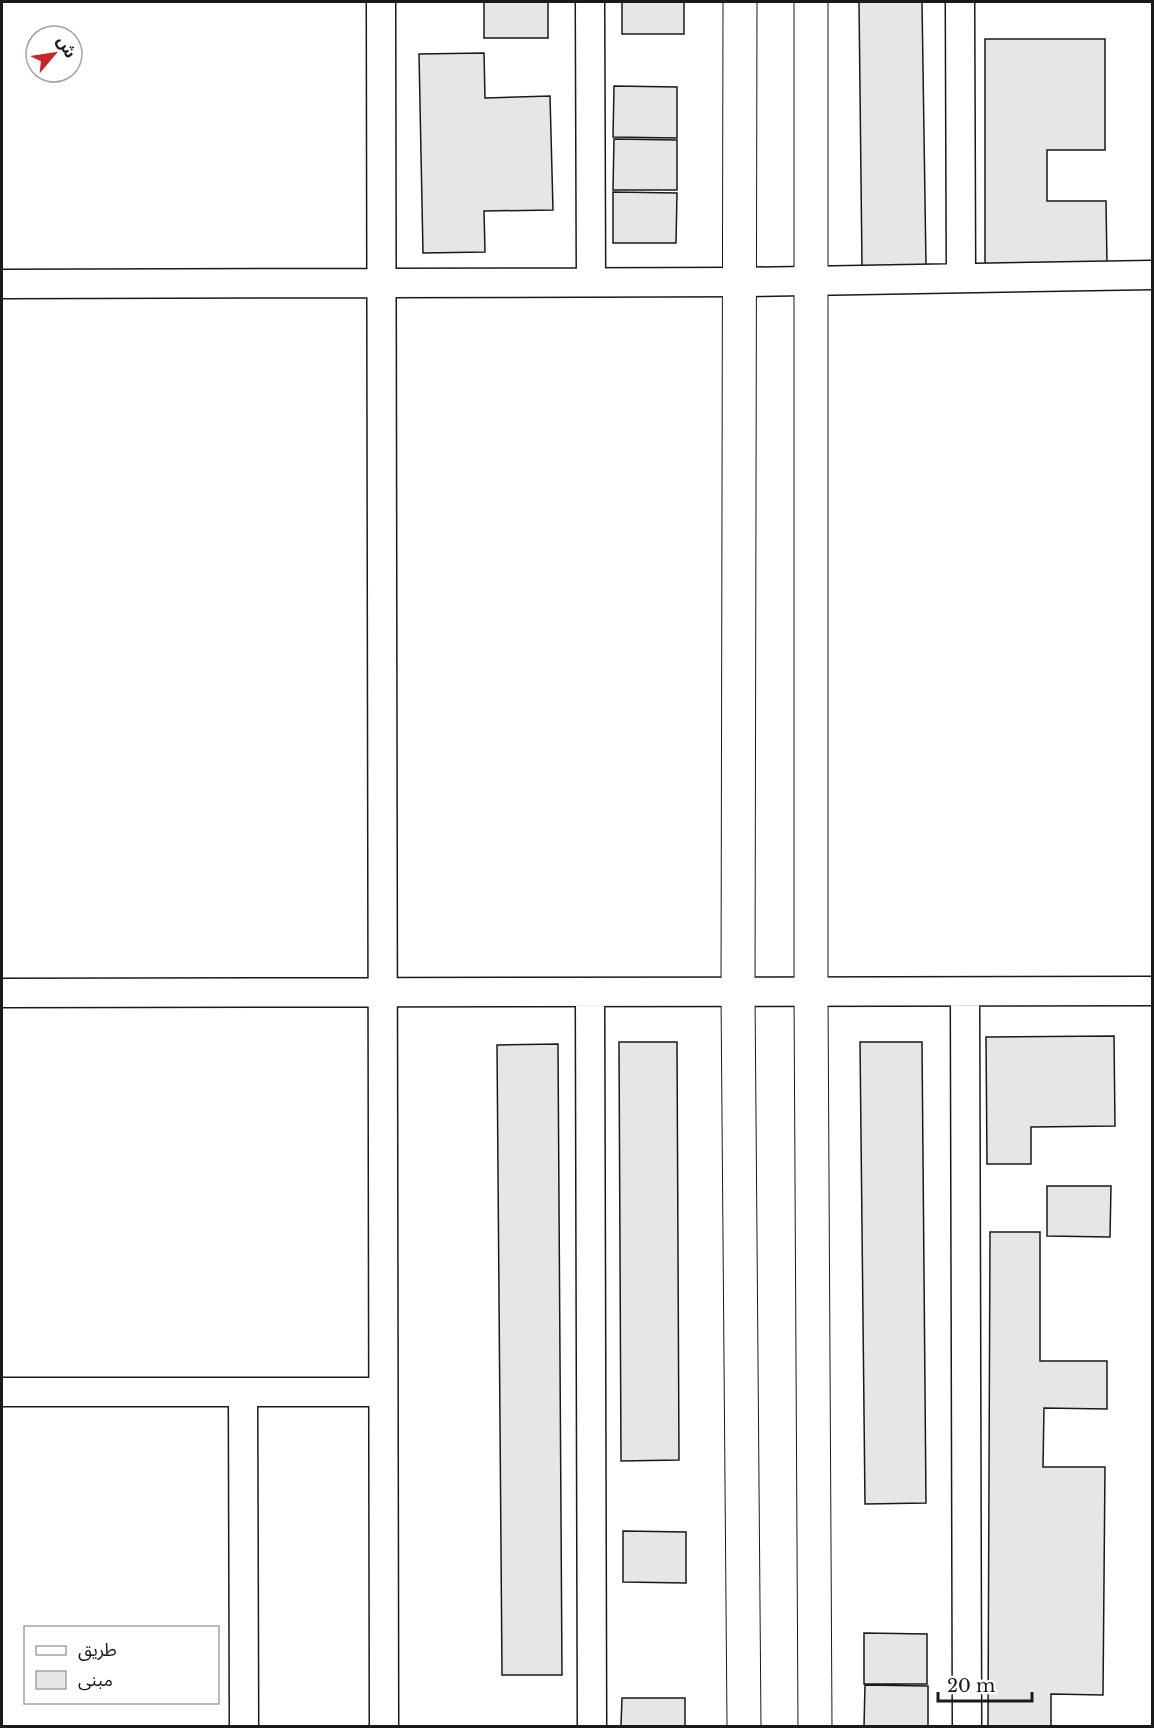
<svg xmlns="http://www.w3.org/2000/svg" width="1154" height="1728" font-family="'Libre Baskerville','Noto Sans Arabic',serif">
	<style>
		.building { fill: #e6e6e6; stroke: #1a1a1a; stroke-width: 1.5 }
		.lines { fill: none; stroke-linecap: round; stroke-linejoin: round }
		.street-casing { stroke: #1a1a1a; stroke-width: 31 }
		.secondary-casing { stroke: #1a1a1a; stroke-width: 35 }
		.street { stroke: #fff; stroke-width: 28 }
		.secondary { stroke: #fff; stroke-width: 33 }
	</style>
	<rect width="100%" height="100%" fill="#fff"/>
	<path class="building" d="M484,2H548V38H484Z
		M622,2H684V34H622Z
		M859,2H922L926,265L862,266Z
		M985,39H1105V150H1047V201H1106L1107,264H985Z
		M484,53L485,98L550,96L553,210L484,211L485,252L423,253L419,54Z
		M614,86L677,87V138L613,137Z
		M614,139L677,140V190H613Z
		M613,192L677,193L676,243H613Z
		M1114,1036L1115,1126L1031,1127V1164H987L986,1037Z
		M619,1042H677L679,1460L621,1461Z
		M860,1042H922L926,1503L865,1504Z
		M558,1044L562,1675H502L497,1045Z
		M1047,1186H1111L1110,1237L1047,1236Z
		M990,1232H1040V1361H1107V1409L1044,1408L1043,1467H1105L1103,1695L1051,1694V1726H988Z
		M623,1531L686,1532V1583L623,1582Z
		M864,1633L927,1634V1684H864Z
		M865,1685L928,1686V1726H864Z
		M622,1698H685V1726H621Z"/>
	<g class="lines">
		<g class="street-casing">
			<path id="street" d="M381,2L384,1726
				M590,2L591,282
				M960,2L961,278
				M2,284L742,282L1152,275
				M2,993L1152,991
				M965,993L967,1726
				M590,994L592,1726
				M2,1392H382
				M243,1393L244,1726"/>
		</g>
		<g class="secondary-casing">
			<path id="secondary" d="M740,2L738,994L744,1726
				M811,2V994L815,1726"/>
		</g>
		<use href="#street" class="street"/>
		<use href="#secondary" class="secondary"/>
	</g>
	<rect width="1154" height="1728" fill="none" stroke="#1a1a1a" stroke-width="6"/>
	<rect x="24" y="1626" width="195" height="78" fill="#ffffff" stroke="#a3a3a3" stroke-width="1.5"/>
	<rect x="36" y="1646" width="30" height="9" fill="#ffffff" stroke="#a3a3a3" stroke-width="1.5"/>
	<text x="78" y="1656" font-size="18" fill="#1a1a1a">طريق</text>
	<rect x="36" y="1671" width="30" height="18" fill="#e6e6e6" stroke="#a3a3a3" stroke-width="1.5"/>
	<text x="78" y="1686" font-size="18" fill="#1a1a1a">مبنى</text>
	<g transform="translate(54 54) rotate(61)"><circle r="28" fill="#ffffff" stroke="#a3a3a3" stroke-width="1.5"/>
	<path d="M0-4.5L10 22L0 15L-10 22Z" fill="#c62828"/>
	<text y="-9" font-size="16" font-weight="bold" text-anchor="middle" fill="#1a1a1a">ش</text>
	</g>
	<path d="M938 1692v9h94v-9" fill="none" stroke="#1a1a1a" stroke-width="3"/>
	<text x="947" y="1692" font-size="18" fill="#1a1a1a" stroke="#ffffff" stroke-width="4.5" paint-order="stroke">20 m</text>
</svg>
